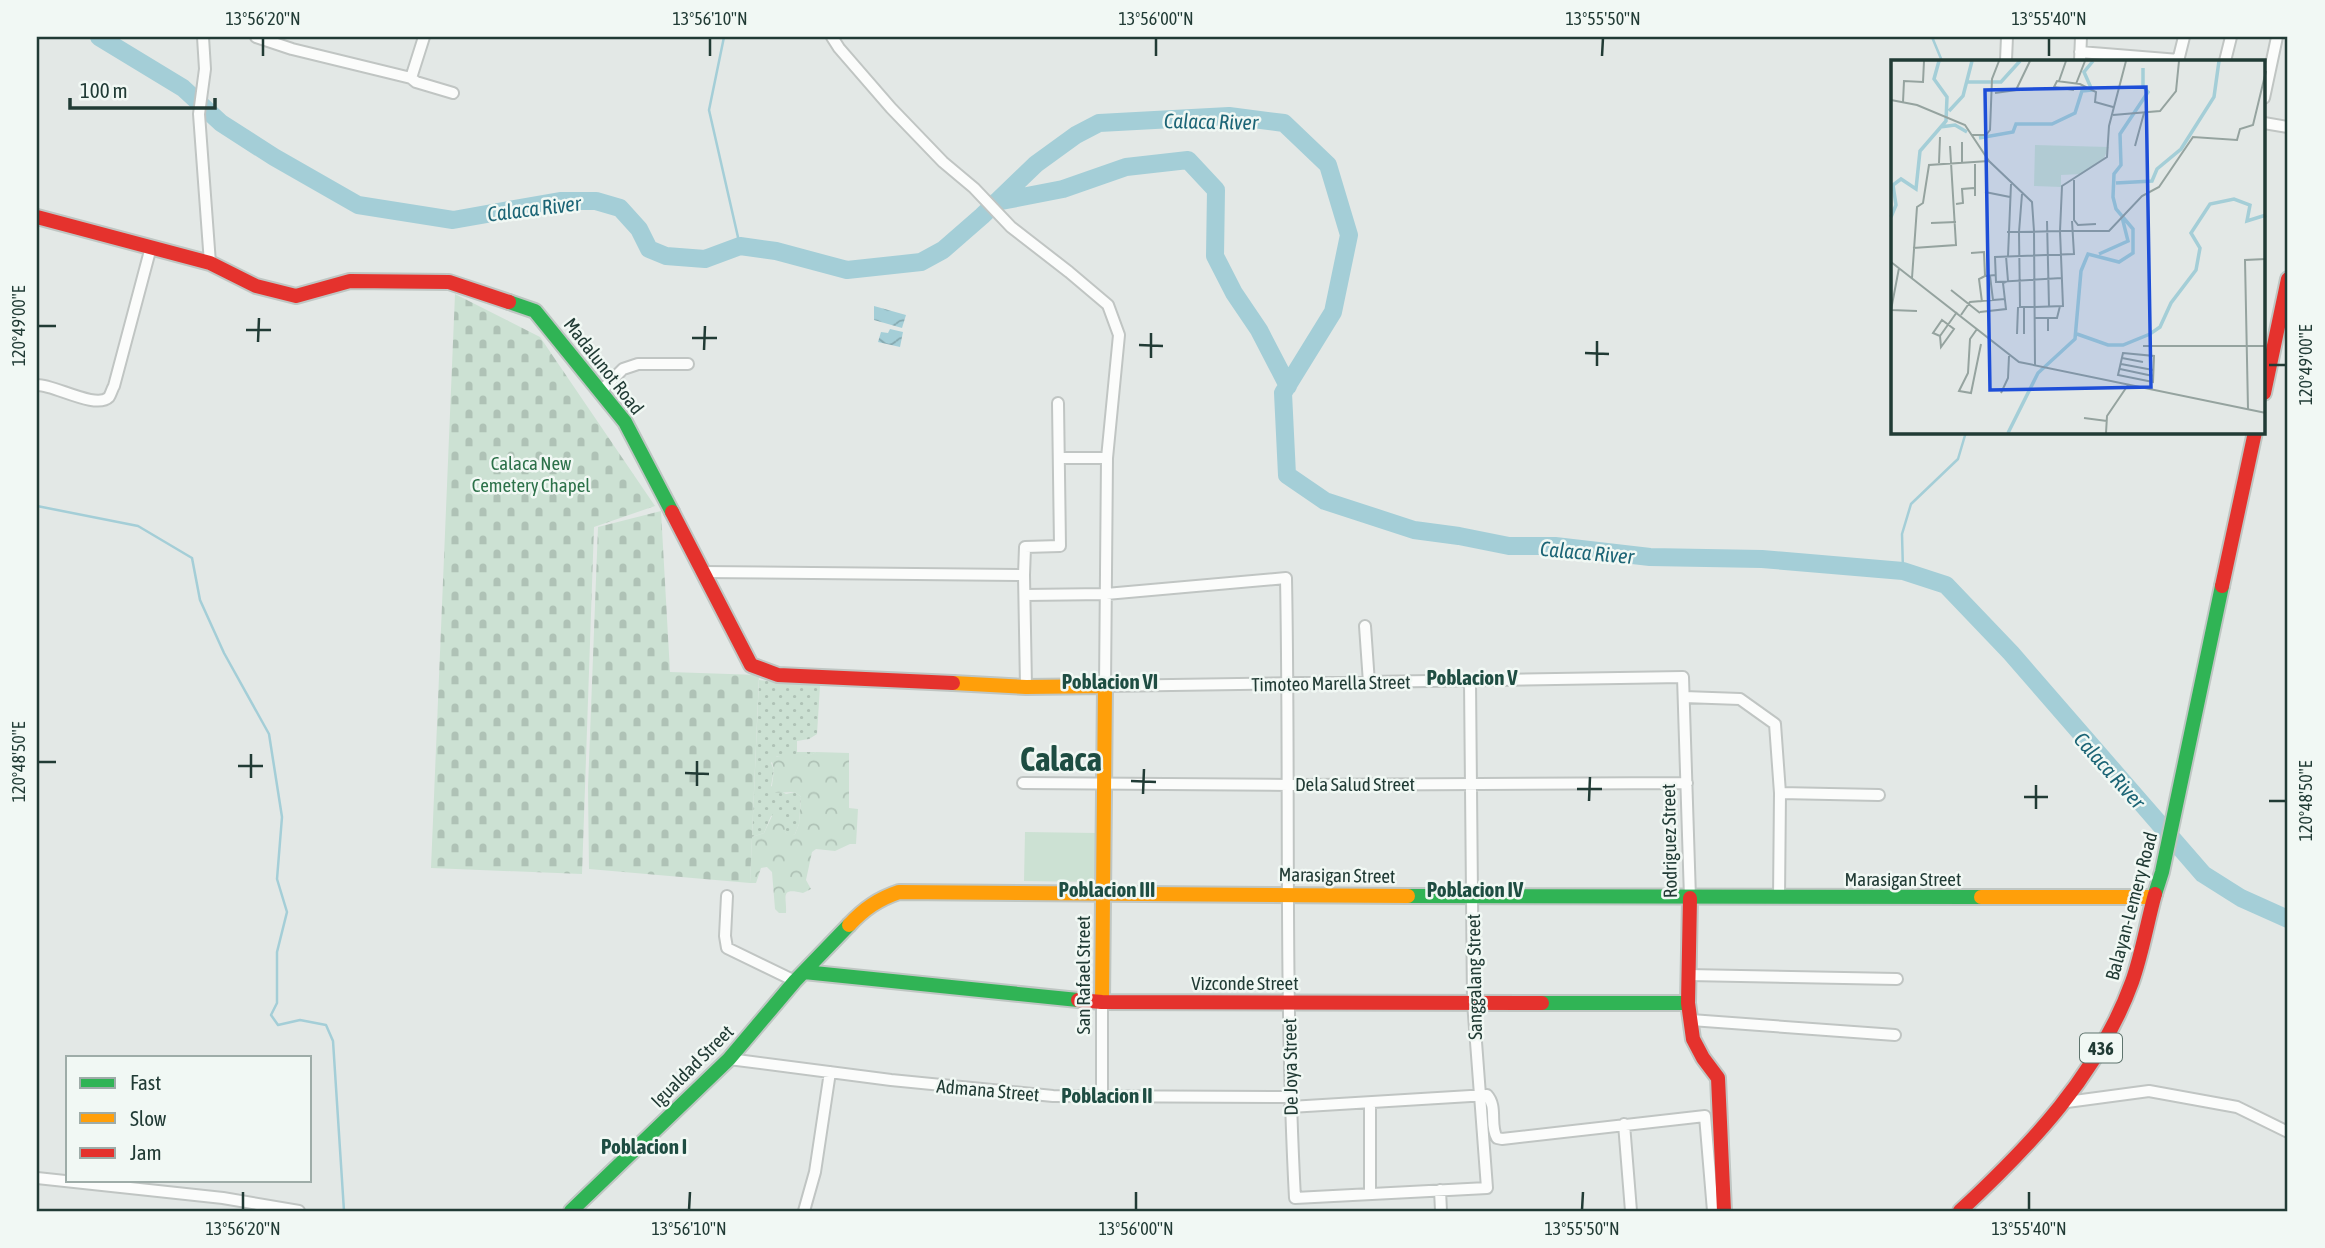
<svg xmlns="http://www.w3.org/2000/svg" width="2325" height="1248" font-family="'Asap Condensed',sans-serif">
	<style>
		.grass { fill: url(#grass-dots) }
		.forest { fill: url(#forest-crowns) }
		.cemetery { fill: url(#cemetery-stones) }
		.park { fill: #cce1d3 }
		.water { fill: url(#water-waves) }
		.lines { fill: none; stroke-linecap: round; stroke-linejoin: round }
		.stream { stroke: #a4ced7; stroke-width: 2.5 }
		.river { stroke: #a4ced7; stroke-width: 18 }
		.street-casing { stroke: #c0c5c3; stroke-width: 14 }
		.fast-casing { stroke: #bfc6c3; stroke-width: 18 }
		.slow-casing { stroke: #bfc6c3; stroke-width: 18 }
		.jam-casing { stroke: #bfc6c3; stroke-width: 18 }
		.street { stroke: #fbfcfb; stroke-width: 10 }
		.fast { stroke: #30b455; stroke-width: 14 }
		.slow { stroke: #ff9f0a; stroke-width: 14 }
		.jam { stroke: #e5322d; stroke-width: 14 }
		.ticks { fill: none; stroke: #213b35; stroke-width: 2.5 }
		.labels { text-anchor: middle; dominant-baseline: central; stroke-width: 5; stroke-linejoin: round; paint-order: stroke }
		.shield { fill: #f1f8f4; stroke: #5f746e; stroke-width: 2 }
		.shield-label { font-size: 18px; font-weight: bold; fill: #213b35 }
		.street-label { font-size: 19px; fill: #213b35; stroke: #f1f8f4 }
		.park-label { font-size: 19px; fill: #2c7149; stroke: #f1f8f4 }
		.water-label { font-size: 21px; font-style: italic; fill: #1c6576; stroke: #f1f8f4 }
		.neighbourhood-label { font-size: 21px; font-weight: bold; fill: #1e4d42; stroke: #f1f8f4 }
		.town-label { font-size: 33px; font-weight: bold; fill: #1e4d42; stroke: #f1f8f4 }
		.inset-river { fill: none; stroke: #a4ced7; stroke-width: 3.5 }
		.inset-road { fill: none; stroke: #95a39f; stroke-width: 2 }
		.view { fill: #1d4ed8; fill-opacity: 0.15; stroke: #1d4ed8; stroke-width: 3.5 }
		.inset-edge { fill: none; stroke: #213b35; stroke-width: 3.5 }
		.neatline { fill: none; stroke: #213b35; stroke-width: 2.5 }
		.ticks-label { font-size: 18px; text-anchor: middle; fill: #213b35 }
	</style>
	<defs>
		<pattern id="grass-dots" width="8" height="8" patternUnits="userSpaceOnUse" patternTransform="scale(1.75)"><rect width="8" height="8" fill="#cce1d3"/><path d="M2 2h.1M6 6h.1" fill="none" stroke="#afc2b6" stroke-width="1.8" stroke-linecap="round"/></pattern>
		<pattern id="forest-crowns" width="20" height="18" patternUnits="userSpaceOnUse" patternTransform="scale(1.75)"><rect width="20" height="18" fill="#cce1d3"/><path d="M2 6a3 3 0 1 1 6 0M12 15a3 3 0 1 1 6 0" fill="none" stroke="#afc2b6"/></pattern>
		<pattern id="cemetery-stones" width="16" height="16" patternUnits="userSpaceOnUse" patternTransform="scale(1.75)"><rect width="16" height="16" fill="#cce1d3"/><path d="M2 7V4a2 2 0 0 1 4 0v3zM10 15v-3a2 2 0 0 1 4 0v3z" fill="#afc2b6"/></pattern>
		<pattern id="water-waves" width="16" height="10" patternUnits="userSpaceOnUse" patternTransform="scale(1.75)"><rect width="16" height="10" fill="#a4ced7"/><path d="M0 5q4-4 8 0t8 0" fill="none" stroke="#85a8af"/></pattern>
	</defs>
	<rect width="100%" height="100%" fill="#e3e8e6"/>
	<path class="grass" d="M759,680L820,686L817,734L809,739L797,741V752H816C803,760 792,760 777,756L771,763L774,770L771,786L786,794L795,792L801,797L799,824L795,834L790,837L785,832V812L771,816L764,833L752,837Z"/>
	<path class="forest" d="M816,752L849,753V808L858,809L856,844H850L835,851L816,849L812,852L806,880L811,889L803,893C779,887 787,897 786,913H779L775,909L772,872L767,867L761,868L756,883H750L752,837L764,833L773,814L786,811L785,832L790,836L795,834L799,824L801,797L795,792L771,793L774,770L771,758C786,752 795,764 816,752Z"/>
	<path class="cemetery" d="M455,294L540,337L655,506L594,527L582,874L431,868Z
		M661,511L670,672L759,675L750,883L589,869L588,787L598,527Z"/>
	<path class="park" d="M1025,832L1097,833V878L1093,882L1024,881Z"/>
	<path class="water" d="M874,306L906,315L902,328L874,320Z
		M890,329L903,332L900,347L878,342L881,332L888,333Z"/>
	<g class="lines">
		<path class="stream" d="M724,37L709,110L740,246
			M1932,37L1942,61
			M37,506L138,526L192,558L200,600L224,653L269,734L282,817L277,879L287,912L277,952V1003L271,1015L278,1025L300,1020L326,1025L333,1041L344,1211
			M1903,571L1902,534L1911,504L1958,459L1966,432"/>
		<path class="river" d="M99,37L183,88L221,123L274,157L358,205L453,220L560,201H596L620,208L639,229L649,249L666,256L705,259L740,246L776,251L847,270L921,262L943,250L982,216L1036,164L1076,135L1099,123L1229,116L1284,123L1328,165L1349,235L1333,312L1283,393L1287,475L1325,501L1414,530L1459,536L1509,546H1555L1650,557L1762,559L1903,571L1946,585L2011,653L2203,874L2241,898L2288,919
			M996,202L1063,189L1126,167L1188,160L1216,190L1215,256L1234,293L1259,330L1288,386"/>
		<g class="street-casing">
			<path id="street" d="M203,37L205,69L199,114L210,263
				M256,37L292,49L411,78L416,82L453,93
				M832,37L839,48L891,108L943,162L974,188L1011,227L1069,272L1108,305L1119,335L1107,458L1105,686L1683,677L1690,898
				M2080,52L2179,60
				M2006,60L2007,37
				M2080,61L2081,37
				M2178,61L2184,37
				M2225,61L2231,37
				M411,78L424,37
				M2264,98L2277,37
				M2264,123L2288,127
				M37,385C53,384 96,410 109,397C110,396 113,387 114,386L151,247
				M601,391L623,369L638,364H688
				M1060,458H1107
				M702,572L1024,575L1025,547L1060,546L1058,403
				M1024,575L1026,687
				M1025,595L1106,594L1286,578C1290,784 1284,991 1295,1198L1487,1188L1473,1002L1470,681
				M1365,626L1369,683
				M1684,697L1740,699L1775,724L1780,793
				M1023,783L1289,785L1687,783
				M727,896L725,936L727,948L795,981
				M1779,898L1780,793L1879,795
				M1688,975L1897,979
				M1691,1020L1895,1035
				M729,1059L891,1080L1053,1096L1290,1097
				M1102,1096V1002
				M2067,1102L2149,1091L2237,1107L2288,1132
				M1370,1103V1194
				M1290,1107L1487,1095C1498,1107 1489,1125 1497,1138L1502,1139L1705,1116L1713,1211
				M1624,1124L1631,1211
				M37,1178L223,1198L299,1211
				M1440,1190L1441,1211
				M804,1211L815,1172L830,1072"/>
		</g>
		<g class="fast-casing">
			<path id="fast" d="M509,302L535,311L625,422L672,512
				M2155,894L2162,872L2222,586
				M1408,896L1981,897
				M804,972L1078,1000
				M1542,1003H1688
				M571,1211L729,1059L795,981L849,925"/>
		</g>
		<g class="slow-casing">
			<path id="slow" d="M953,683L1026,687L1105,686L1102,1002
				M1981,897H2153
				M849,925C864,909 878,899 899,892L1408,896"/>
		</g>
		<g class="jam-casing">
			<path id="jam" d="M37,217L210,263L256,286L296,296L350,281L449,282L509,302
				M2264,393L2288,279
				M672,512L751,665L778,675L953,683
				M2222,586L2255,432
				M1690,898L1688,1003L1693,1039L1703,1058L1718,1078L1724,1211
				M1078,1000L1102,1002L1542,1003
				M1960,1211C2031,1145 2098,1075 2132,982C2142,954 2147,923 2155,894"/>
		</g>
		<use href="#street" class="street"/>
		<use href="#fast" class="fast"/>
		<use href="#slow" class="slow"/>
		<use href="#jam" class="jam"/>
	</g>
	<path class="ticks" d="M263,56V38M710,56V38M1156,56V38M1602,56L1603,38M2049,56V38M38,326H56M246,330H271M692,338H717M258,342L259,318M1139,345L1163,346M704,350L705,326M1585,353L1609,354M1151,358V333M2269,365H2286M1597,366V341M38,762H56M238,766H263M685,773L709,774M251,778V754M1131,781L1156,782M697,786V761M1577,789H1602M1143,794L1144,769M2024,797H2048M1589,801L1590,777M2269,801H2286M2036,809V785M243,1210V1192M689,1210L690,1192M1136,1210V1192M1582,1210L1583,1192M2029,1210V1192"/>
	<g class="labels">
		<rect class="shield" x="2080" y="1033.5" width="42" height="29" rx="5"/>
		<g class="shield-label">
			<text x="2101" y="1048">436</text>
		</g>
		<g class="street-label">
			<text transform="translate(604 366) rotate(52)">Madalunot Road</text>
			<text transform="translate(1331 683) rotate(-1)">Timoteo Marella Street</text>
			<text x="1355" y="784">Dela Salud Street</text>
			<text transform="translate(1669 841) rotate(-91)">Rodriguez Street</text>
			<text transform="translate(1337 875) rotate(1)">Marasigan Street</text>
			<text x="1903" y="879">Marasigan Street</text>
			<text transform="translate(2131 906) rotate(-75)">Balayan-Lemery Road</text>
			<text transform="translate(1083 975) rotate(-90)">San Rafael Street</text>
			<text transform="translate(1474 977) rotate(-91)">Sanggalang Street</text>
			<text x="1245" y="983">Vizconde Street</text>
			<text transform="translate(692 1066) rotate(-45)">Igualdad Street</text>
			<text transform="translate(1290 1067) rotate(-91)">De Joya Street</text>
			<text transform="translate(988 1090) rotate(5)">Admana Street</text>
		</g>
		<g class="park-label">
			<text x="531" y="463">Calaca New<tspan x="531" dy="22">Cemetery Chapel</tspan></text>
		</g>
		<g class="water-label">
			<text transform="translate(1211 121) rotate(1)">Calaca River</text>
			<text transform="translate(534 208) rotate(-7)">Calaca River</text>
			<text transform="translate(1587 552) rotate(5)">Calaca River</text>
			<text transform="translate(2110 770) rotate(48)">Calaca River</text>
		</g>
		<g class="neighbourhood-label">
			<text x="1472" y="677">Poblacion V</text>
			<text x="1110" y="681">Poblacion VI</text>
			<text x="1107" y="889">Poblacion III</text>
			<text x="1475" y="889">Poblacion IV</text>
			<text x="1107" y="1095">Poblacion II</text>
			<text x="644" y="1146">Poblacion I</text>
		</g>
		<g class="town-label">
			<text x="1061" y="759">Calaca</text>
		</g>
	</g>
	<g transform="translate(1891 60)">
		<rect width="374" height="374" fill="#e3e8e6"/>
		<path d="M144,85L218,87L213,98L191,114L170,115V127L143,126Z" fill="#cce1d3"/>
		<path class="inset-river" d="M75,22H110L129,1M58,51L72,36L81,1M49,67L64,65L76,72M88,78L122,72L125,64H161L184,53L191,31L201,30L193,12L202,1M225,123L261,121L266,109L290,89L323,37L328,1M0,157L5,145L2,125L10,119L25,129L29,91L55,61L56,37L43,19L48,1M208,194L237,181L231,157M186,274L217,285H232L259,274L269,267L280,243L305,210L309,188L300,173L319,144L343,139L359,145L356,161L375,155M117,373L147,313L184,279L190,211L197,194L228,202L242,193V169L225,149L222,137L223,114L230,105L229,74L257,32L252,26V8"/>
		<path class="inset-road" d="M168,21L175,1M185,24L194,1M183,30L163,27L166,21L189,24L205,32L204,42L222,47M104,33L125,30L139,1M0,40L26,45L74,65L98,101L141,142L143,171M12,42L13,21L32,22L33,1M222,55L269,51L285,31L288,1M81,75H95L99,70L101,19L108,1M71,82V104M244,86L253,53M48,103L49,77M84,104V136M183,120V160L187,165L205,164M94,132L119,137M65,144L72,143L71,129L83,128M156,161L158,246M40,163L65,162M143,171L144,307M116,172H128L131,134M22,188L65,185L59,86M80,193L93,192L94,216L105,215M117,196L120,124M0,202L128,302L375,353M99,216L102,240M21,218L26,147L32,143L38,105L98,101M171,218L105,222L104,197L183,194L181,161M60,230L89,253M91,242L88,219L94,216M143,247H129L128,172L169,171L171,126L216,97L218,66L235,1M144,247L172,246L169,171H218L251,136L268,127L302,77L346,80L349,69L362,65L375,11M0,250L8,208M0,250L26,251M89,252L115,249L112,223L117,221L115,196M70,255L79,242L114,239M144,258H157V271M157,258H166L169,246M51,260L63,269L50,287L49,276L42,273ZM86,269L79,279L77,313L68,331L80,333L90,284M126,274L127,247M133,274V247M49,276L66,252M252,286H375M232,293L263,296L262,322L227,315ZM231,298L252,302M230,304L262,310M229,309L262,316M110,333L117,318L118,296M357,349L354,200L375,199M193,358L216,361M215,373L216,356L237,325"/>
		<path class="view" d="M255,27L260,327L99,330L94,30Z"/>
		<rect width="374" height="374" class="inset-edge"/>
	</g>
	<rect width="2325" height="1248" fill="none" stroke="#f1f8f4" stroke-width="77"/>
	<rect x="66" y="1056" width="245" height="126" fill="#f1f8f4" stroke="#9eaca8" stroke-width="2"/>
	<rect x="80" y="1078" width="35" height="10" fill="#30b455" stroke="#9eaca8" stroke-width="2"/>
	<text x="130" y="1090" font-size="21" fill="#213b35">Fast</text>
	<rect x="80" y="1113" width="35" height="10" fill="#ff9f0a" stroke="#9eaca8" stroke-width="2"/>
	<text x="130" y="1126" font-size="21" fill="#213b35">Slow</text>
	<rect x="80" y="1148" width="35" height="10" fill="#e5322d" stroke="#9eaca8" stroke-width="2"/>
	<text x="130" y="1160" font-size="21" fill="#213b35">Jam</text>
	<path d="M70 98v10h145v-10" fill="none" stroke="#213b35" stroke-width="3.5"/>
	<text x="80" y="98" font-size="21" fill="#213b35" stroke="#f1f8f4" stroke-width="5" paint-order="stroke">100 m</text>
	<rect x="38" y="38" width="2248" height="1172" class="neatline"/>
	<g class="ticks-label">
		<text x="263" y="25">13°56'20"N</text>
		<text x="710" y="25">13°56'10"N</text>
		<text x="1156" y="25">13°56'00"N</text>
		<text x="1603" y="25">13°55'50"N</text>
		<text x="2049" y="25">13°55'40"N</text>
		<text transform="translate(19 326) rotate(-90)" y="6">120°49'00"E</text>
		<text transform="translate(2306 365) rotate(-90)" y="6">120°49'00"E</text>
		<text transform="translate(19 762) rotate(-90)" y="6">120°48'50"E</text>
		<text transform="translate(2306 801) rotate(-90)" y="6">120°48'50"E</text>
		<text x="243" y="1235">13°56'20"N</text>
		<text x="689" y="1235">13°56'10"N</text>
		<text x="1136" y="1235">13°56'00"N</text>
		<text x="1582" y="1235">13°55'50"N</text>
		<text x="2029" y="1235">13°55'40"N</text>
	</g>
</svg>
